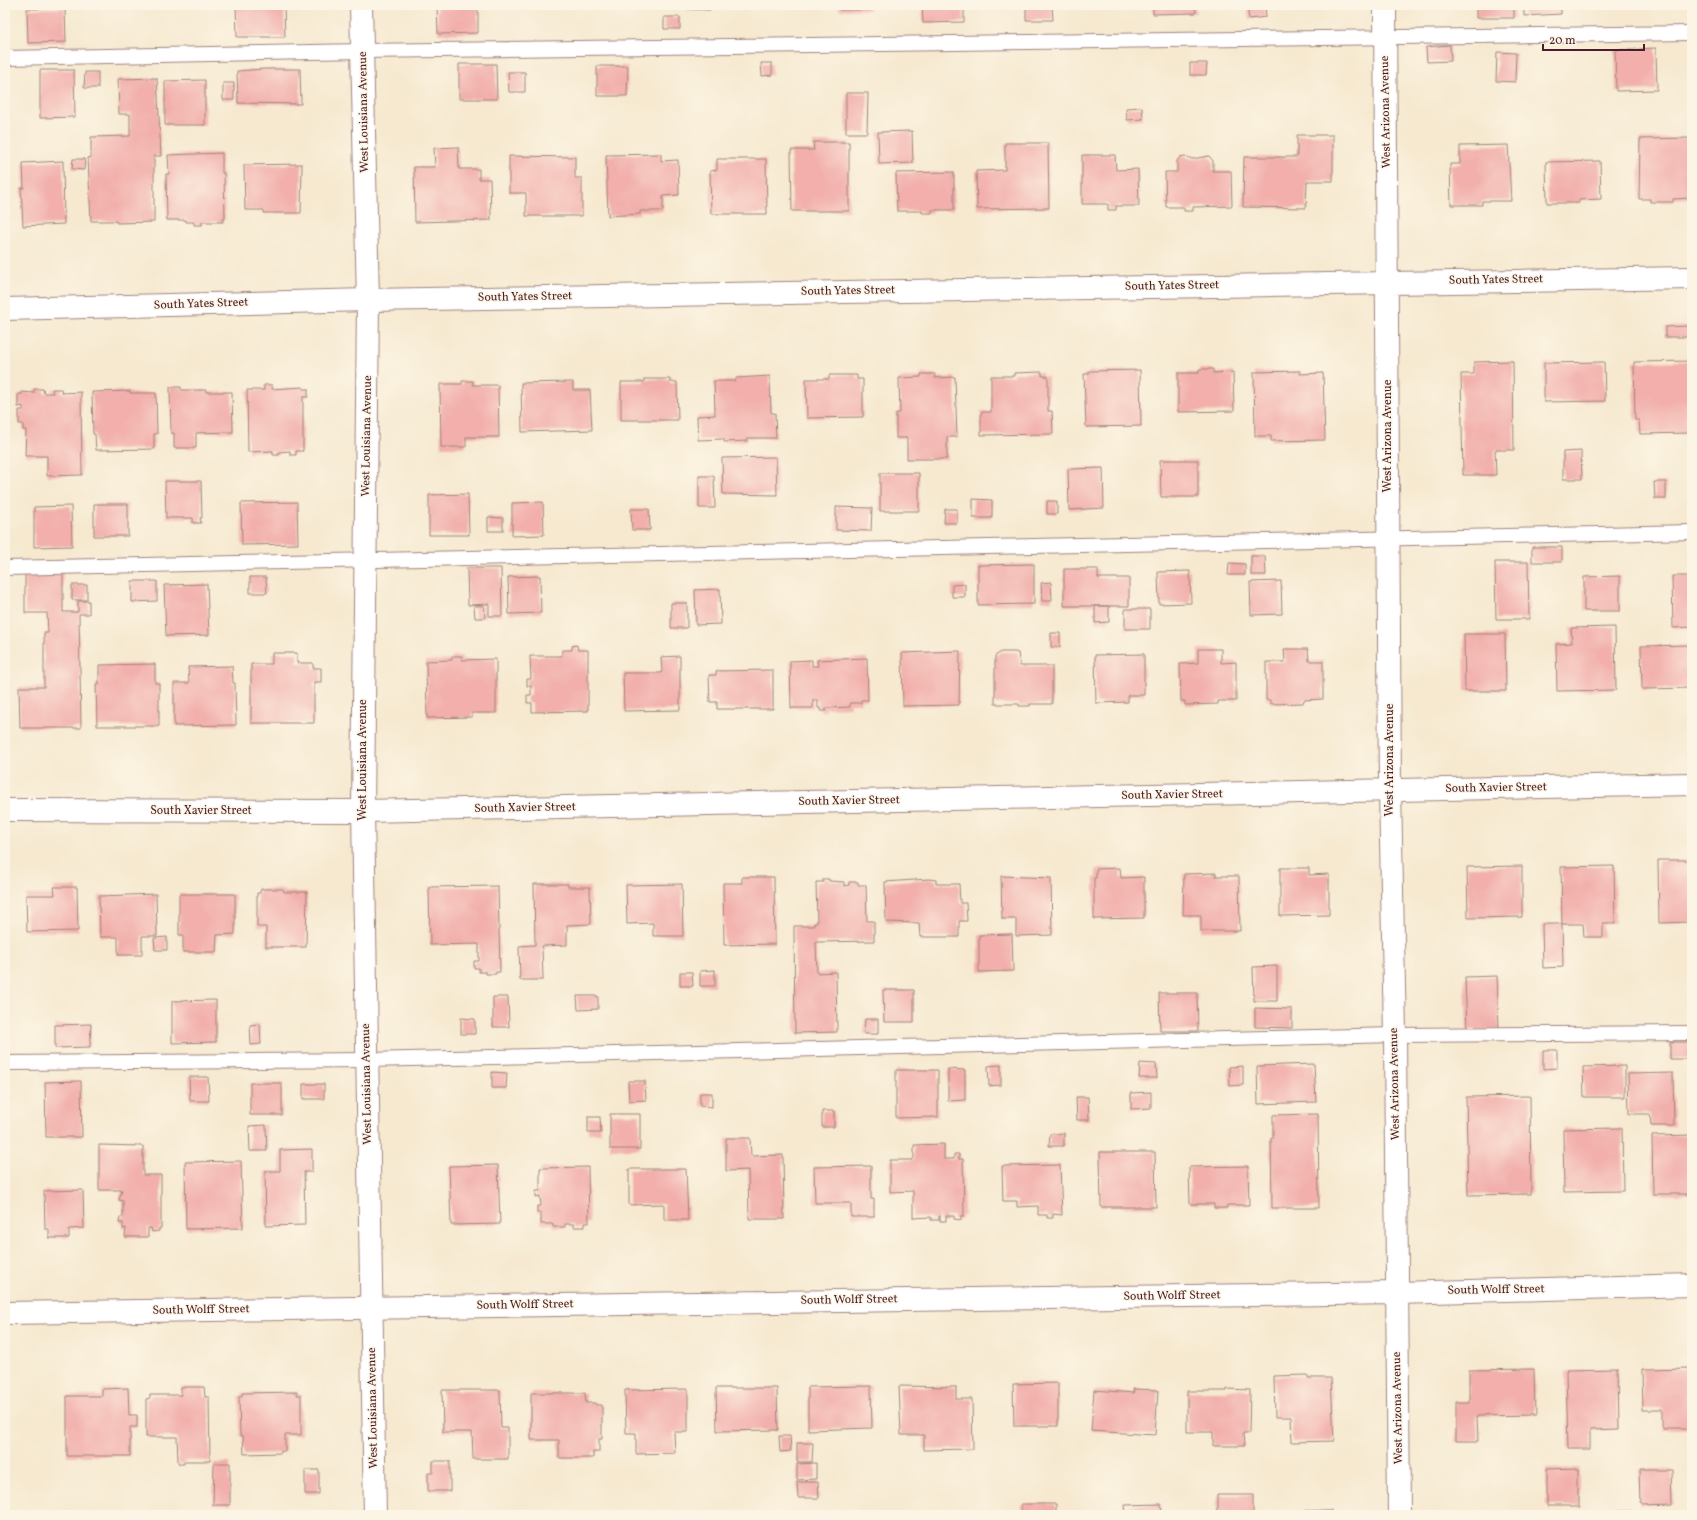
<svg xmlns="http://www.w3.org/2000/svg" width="1697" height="1520" font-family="Vollkorn,serif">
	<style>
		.building { fill: #f2afab }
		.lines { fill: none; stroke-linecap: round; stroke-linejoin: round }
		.service-casing { stroke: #a0847e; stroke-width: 16 }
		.minor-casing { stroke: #a0847e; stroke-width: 24 }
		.tertiary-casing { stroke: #a0847e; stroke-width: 24 }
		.service { stroke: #fff; stroke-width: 14 }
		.minor { stroke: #fff; stroke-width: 22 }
		.tertiary { stroke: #fff; stroke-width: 22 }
		.labels { text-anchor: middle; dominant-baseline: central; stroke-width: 3; stroke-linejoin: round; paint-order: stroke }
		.street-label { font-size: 12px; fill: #4a1f2b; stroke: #fcf5e5 }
	</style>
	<rect width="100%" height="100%" fill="#fcf5e5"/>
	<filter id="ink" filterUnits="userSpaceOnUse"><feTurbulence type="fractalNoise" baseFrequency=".025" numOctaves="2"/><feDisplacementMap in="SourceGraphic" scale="8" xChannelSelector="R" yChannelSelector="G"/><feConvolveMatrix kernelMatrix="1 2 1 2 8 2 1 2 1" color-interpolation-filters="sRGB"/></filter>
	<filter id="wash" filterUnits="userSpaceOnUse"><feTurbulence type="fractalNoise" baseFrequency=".012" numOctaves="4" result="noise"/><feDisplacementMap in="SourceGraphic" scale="16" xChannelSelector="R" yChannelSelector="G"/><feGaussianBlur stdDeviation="0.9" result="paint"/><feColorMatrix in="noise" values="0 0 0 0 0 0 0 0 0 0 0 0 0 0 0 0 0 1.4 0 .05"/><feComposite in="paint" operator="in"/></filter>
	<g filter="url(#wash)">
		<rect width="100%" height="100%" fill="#f6e9d0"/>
		<g id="blocks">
			<path class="building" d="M236,5H284L285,37H237Z
				M437,5H478V33L438,34Z
				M689,5H710V10L688,9Z
				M839,5H868L869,10H839Z
				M922,5H964V22L923,23Z
				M1026,5H1052L1053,20H1026Z
				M1153,5H1195L1196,13L1153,14Z
				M1247,5H1265L1266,17L1249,19Z
				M1476,5H1514V18H1476Z
				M1524,5H1561V14L1524,16Z
				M65,8L66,42L28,43L27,9Z
				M664,17H680V29H664Z
				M1450,45L1451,61L1427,62L1426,47Z
				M1656,48L1657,90L1616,91L1615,50Z
				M1497,52L1516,53L1515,82L1496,81Z
				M761,63H772V75L762,76Z
				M1190,63H1207L1206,75H1190Z
				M459,64H496L497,99H459Z
				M597,66H628L627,96H597Z
				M264,69H300L301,104L238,103L237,71Z
				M40,70H74L75,117L40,118Z
				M85,72H98V88H84Z
				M508,72H525V92H509Z
				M157,78L161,156H154V222L117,223L116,221H91L88,158L91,157V137L130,136V114H119L118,79Z
				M205,80V125H165V81Z
				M223,83H234V100H223Z
				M846,93H868L867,133H846Z
				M1142,107L1143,119L1127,120L1126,108Z
				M912,131L913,163L879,164L878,132Z
				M1297,135H1333V181H1307L1306,208L1243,207L1244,157H1297Z
				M1690,138V153H1692V198L1673,199V202H1650V199H1639L1640,139Z
				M813,142H849V211H792L791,150H814Z
				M1005,143H1048L1049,208L977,209L976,171L1005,170Z
				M1508,145L1511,201H1482V205H1451L1450,164H1460V146Z
				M458,147L459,169H479V179H490L491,220L415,222L414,167H435L434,148Z
				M222,153V173H224L225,219H223V222H202V225H194V222H186V220H167L166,174H169L168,155Z
				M661,154V161L678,160L679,195L663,196V211H640V214L608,216L606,155Z
				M1082,155H1115L1116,170L1138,169L1139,206H1116V210H1108V204H1082Z
				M509,156L575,157V178H582V216H526V193H509Z
				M1185,156L1192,159L1209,156L1213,161V171H1231L1232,206L1193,207V211H1184V207H1166L1165,172H1177V161L1180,157Z
				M73,159H85L84,170L72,169Z
				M717,159H766L767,214H711L710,171L717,170Z
				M63,161L64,224L23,226L21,188H24L23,163Z
				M1600,161L1601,199L1579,200V203H1547L1546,162Z
				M302,164L301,213H264V210H245L244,165Z
				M954,172V210H932V213H922V211H897L896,173Z
				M1688,326L1689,337H1665V327Z
				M1513,361L1514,450H1495L1496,475H1463L1461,374H1474V362Z
				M1692,361V420H1688L1689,433L1640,434L1639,420H1635L1634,362Z
				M1604,362L1605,401L1544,402V363Z
				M1199,369H1213V373L1233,372L1234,411L1178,412V373H1199Z
				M1140,370L1141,426L1086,427L1084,374H1089V371Z
				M1300,371V374L1323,373L1325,440L1271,441V436H1255L1254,372Z
				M1042,372V376H1048V411H1052L1053,434L981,435V412H991V376H1014V373Z
				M921,374H935V378L955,377L957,437H947V459H907V438H896V413H900L899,378L921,377Z
				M829,375H857V379H863V417L807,418L806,379H829Z
				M770,376L771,413H775L776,438H747V441L724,442V439L698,440L697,416L715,415L714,381H736V378Z
				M644,379H670V382H677L678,420H621V382H644Z
				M462,381H473V385H498L499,437H466V447H441L440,384H462Z
				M573,382V390H590L592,430L522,432L521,383Z
				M264,385H272V389L303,387V389H308V397H303V451H296V455H290V451L279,452V455H273V451L248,452L247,390H264Z
				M170,387H181V390H206V392H232L233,432L196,433V448H174V433H171Z
				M34,389H43L44,393H53L52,389H61L62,393L81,392L82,475L47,476V456H25L26,430H23V424H19V410H23V406L18,407V394H22V392L34,393Z
				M130,391V393H156L157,434H154V449L96,450L95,434H93L92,392Z
				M1690,435H1692V460H1691Z
				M1581,451L1582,479H1563V452Z
				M776,457L777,495L723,494L722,458Z
				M1160,460H1198V497H1161Z
				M1103,468L1104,508L1069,510L1068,469Z
				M880,473H919V511H880Z
				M699,476H714L715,508H699Z
				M165,481H201L202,518H200L201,523H193V518H166Z
				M1654,482H1666V499H1655Z
				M468,494L469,535H429V495Z
				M973,499L992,500V518H973Z
				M1047,501H1057V514H1047Z
				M297,502L298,544L242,545L241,503Z
				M543,502L544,535L512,536V503Z
				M94,504H128V536H94Z
				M71,506L72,546L34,547V507Z
				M836,507L872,508L871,531L836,530Z
				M631,509H649L650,530H632Z
				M945,509H957V523H944Z
				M488,517L503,518V531H488Z
				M1532,547H1562V562H1532Z
				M1251,556H1265L1266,575H1251Z
				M1495,562H1528L1529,619H1496Z
				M1229,563L1245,564V575H1228Z
				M1034,564V604L978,605V565Z
				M467,568H501L502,616H489V604L468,605Z
				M1064,569H1098V578H1129V606H1064Z
				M1190,571L1191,603L1159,604L1158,572Z
				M25,573H63V612H78V601H89V614H79L81,728H20L19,687H44V633H48L47,613H25Z
				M540,576L541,613L509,614L508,577Z
				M1620,576V611H1584V577Z
				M1672,576H1692V627L1673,628Z
				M250,577H266L267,593H250Z
				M132,581H157V601L132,602Z
				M1281,581L1282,614L1251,615L1250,582Z
				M1051,582L1052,601H1042L1041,583Z
				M207,584L209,635L166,636L164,585Z
				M965,584V597H952V585Z
				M72,585H87V600H72Z
				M720,589L721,624L696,625L695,590Z
				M671,603H687V628H671Z
				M474,606H484L485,618H475Z
				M1095,606H1109V622L1095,623Z
				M1125,609H1150V629H1125Z
				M1615,627L1616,690L1557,691L1556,644L1572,643L1571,628Z
				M1051,633H1060V647H1051Z
				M1464,634H1505L1506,691H1465Z
				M577,645L578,650H588V711L532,712V703H527V695H531V686H527V679H531L530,656H562V650H572V646Z
				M1692,645V688L1642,689L1641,646Z
				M1198,649H1221V663L1236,662V701H1218V704L1185,705V701H1181L1180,664L1198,663Z
				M1284,649H1308L1309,661H1323V699L1304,700L1303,703L1273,704L1270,703V700H1266V662H1285Z
				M960,651L959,705L903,706L902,653Z
				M1001,652H1015L1018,653L1020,666H1052V704H1030V706H1019V704H995V656Z
				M272,653H297V663H313V668H321V682H314V723H251V664H272Z
				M1144,654V695H1128V702L1096,703L1095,655Z
				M452,656H462V660L496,659V713H472V717L427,718L426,661L452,660Z
				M680,656V710L624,711L623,673H662L661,657Z
				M867,658L868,700H861V703H850V707L826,708V711H820V708H818V700H813V708H791L790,661L812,660V666H818L817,660Z
				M155,664V683H159V726H97L96,684H99V665Z
				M232,666L233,683H235L236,725L174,726V683H189L188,667Z
				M773,670V709H717V702H710L709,675H716V671Z
				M1658,860H1692V922L1659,923Z
				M1522,866V917L1468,918L1467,867Z
				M1614,866L1615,923H1603V937H1584L1583,924H1562L1563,967L1543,968L1542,924H1562L1561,867Z
				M1120,868L1121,878L1144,877V918L1094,919V878H1096V869Z
				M1280,868H1309V875L1329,874V915L1280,916Z
				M1216,873V876H1239L1240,931H1201V915H1183L1184,874Z
				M1001,876L1051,878L1052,935L1016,936V919H1002Z
				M742,877H774L775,944L724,945L723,883H742Z
				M823,879H829V881L844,882V886L849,885V882H858V885H866L867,921H874V941L816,942L817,973L836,972L837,1032L795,1033L794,926H814V923H817L816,882H823Z
				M929,879L936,880V884H959L960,903H966L967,921H959V937H920L919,923L886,922L885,882Z
				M534,884H568V887H590L591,924L567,925V945L542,946L543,980H520L519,946L535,945Z
				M682,884L683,936H653V923L627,924L626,885Z
				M498,886L500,972H496V974H486V972H479V968H474V961H479V944L430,945L429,887Z
				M54,887H77L78,931L27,932L26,895H55Z
				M261,889H283L284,892H307L306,947H266V927H257V893H260Z
				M156,894L157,936H142V955H118V937H100L99,896Z
				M179,894H235V934L217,935L216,952H183V935H179Z
				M1012,934L1013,971L979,972V935Z
				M167,937V950H155L154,938Z
				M1276,966H1277V1001H1254L1253,967Z
				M715,970V986H700V971Z
				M680,972H692L693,986H680Z
				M1497,976L1499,1029L1467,1030L1465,977Z
				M883,990H914V1022H884Z
				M1159,993H1197L1198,1031H1160Z
				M577,996H598V1009L578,1010Z
				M493,997H508L509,1027H493Z
				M216,1000V1042L172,1043V1001Z
				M1255,1008L1292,1009V1028L1255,1027Z
				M461,1018L475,1019V1034H461Z
				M865,1019H878V1034H864Z
				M91,1024L90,1047L55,1048V1025Z
				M260,1024L261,1044L251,1045L250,1025Z
				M1670,1042H1692V1059H1670Z
				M1543,1050H1557V1068L1543,1069Z
				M1140,1063L1156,1064L1157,1078H1139Z
				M1314,1064L1316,1102L1258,1104L1257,1066Z
				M1001,1065V1085L989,1086L988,1066Z
				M1243,1066V1085L1230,1086L1229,1067Z
				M1625,1066V1097H1584L1583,1067Z
				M948,1069L965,1070V1100L948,1101Z
				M896,1070H938V1117L896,1118Z
				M492,1072L507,1073L506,1088H492Z
				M1673,1073L1674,1126H1651L1650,1114H1629L1628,1074Z
				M189,1077H208L209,1101H190Z
				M81,1081L82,1137H46L45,1082Z
				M628,1081H645L646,1100L629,1101Z
				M250,1083H282V1115H250Z
				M303,1084H324V1099H303Z
				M1151,1092V1108L1131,1109V1093Z
				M700,1093H712V1107L700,1106Z
				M1530,1096L1531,1194L1468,1195L1466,1097Z
				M1076,1097H1088L1089,1120H1077Z
				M822,1111H834V1127H822Z
				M610,1114H640V1149H610Z
				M1318,1114L1319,1208H1272L1271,1138H1273V1115Z
				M588,1117H600L601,1133H588Z
				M266,1125L267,1151H250L249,1126Z
				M1622,1128L1623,1191L1564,1192L1563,1129Z
				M1064,1133V1146H1049L1050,1134Z
				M1692,1135V1194H1653L1652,1136Z
				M726,1138H750L751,1156L783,1155L784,1219H749L748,1170L726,1171Z
				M944,1144V1159H954V1154H959V1159H963L964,1216H961V1220L954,1219V1216H946V1221H940V1216H939V1220H931V1217L913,1218V1191L890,1192V1160H912L914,1158V1145Z
				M99,1145L143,1146V1175H161V1228H159V1231L152,1232L151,1228H148V1237H125L126,1228L123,1229V1223H119L120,1217H123V1201L119,1200L122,1190H99Z
				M312,1149V1172H304L305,1225L266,1226L265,1171H280V1150Z
				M1100,1152H1155L1156,1207H1101Z
				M241,1161L243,1228L186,1229L185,1162Z
				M498,1165L500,1224L451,1225L449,1166Z
				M1060,1165L1062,1215L1053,1214V1218H1047V1215H1038V1206L1017,1207V1201H1003L1002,1166Z
				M871,1166V1199H874V1217H851V1203H815L814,1167Z
				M1248,1166L1249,1205H1227V1208H1214V1204H1190L1189,1167Z
				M588,1167L589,1223H585V1227H574V1224H565V1227H553V1224H541V1213H537V1206H541L540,1196L536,1197V1191H540V1168Z
				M629,1169H686L688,1220H664V1204L629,1205Z
				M83,1190L84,1228L69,1229V1238H49V1229H45L44,1191Z
				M1692,1368V1429H1663V1409H1643L1642,1369Z
				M1534,1369L1535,1415L1477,1416L1478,1441H1456V1402H1469V1370Z
				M1617,1369L1618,1429L1590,1430V1449H1568L1566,1370Z
				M1308,1375V1378H1331L1334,1441L1292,1442L1291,1417H1275L1274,1376Z
				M1058,1383V1426H1014L1013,1384Z
				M871,1386L872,1428L808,1430V1387Z
				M899,1386L956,1387V1399H972L973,1449L924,1450V1435H901Z
				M181,1387H204L205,1397H209L210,1461H184V1464H179L178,1461L177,1437H146V1399L150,1398V1395H181Z
				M128,1388L129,1415H137V1427H130V1456H67V1396H102V1389Z
				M716,1388H777L778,1430L717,1431Z
				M688,1389V1432H674L675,1453L636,1454V1433H626L625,1390Z
				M1133,1389L1158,1390L1155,1435L1091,1431L1094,1390L1134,1393Z
				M1227,1389L1250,1390L1249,1433H1243L1244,1446H1213V1432H1187V1391H1227Z
				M442,1390H500L501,1428H508V1459H473L472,1432H443Z
				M297,1392V1395H301V1435H285V1451H281V1453L244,1454L243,1436H240L239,1396H242V1393Z
				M531,1393H585L586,1403H596V1405H602V1439H599V1452H593V1458H559V1440H531Z
				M779,1436H790L791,1451L780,1452Z
				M797,1443H813L812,1462H797Z
				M433,1461H450V1491H428V1473H433Z
				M214,1463H230V1505H213Z
				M816,1463V1479L797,1480V1464Z
				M1579,1468V1506H1546V1469Z
				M1639,1469H1672L1673,1504L1640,1505Z
				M305,1470H319V1494H305Z
				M797,1482H818L819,1498H798Z
				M1217,1495H1253V1515H1217Z
				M1021,1504H1056V1515H1021Z
				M1161,1504L1162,1515H1126L1125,1505Z
				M1331,1510V1515H1300V1511Z
				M1615,1512H1631V1515H1615Z
				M1168,1513H1178V1515H1168Z"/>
		</g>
	</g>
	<g filter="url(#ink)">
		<use href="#blocks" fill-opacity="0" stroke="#a0847e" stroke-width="1"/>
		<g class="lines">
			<g class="service-casing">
				<path id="service" d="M5,58L362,51L1692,33
					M5,568L1692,532
					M5,1063L367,1060L1395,1035L1692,1033"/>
			</g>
			<g class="minor-casing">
				<path id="minor" d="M1385,5L1390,791L1395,1035L1399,1515
					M5,309L368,300L1692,278
					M5,810L363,811L1692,784
					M5,1313L1397,1293L1692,1285"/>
			</g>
			<g class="tertiary-casing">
				<path id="tertiary" d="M361,5L368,300L363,811L375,1515"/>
			</g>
			<use href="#service" class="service"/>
			<use href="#minor" class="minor"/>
			<use href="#tertiary" class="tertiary"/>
		</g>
	</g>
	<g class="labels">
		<g class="street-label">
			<text transform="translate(364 112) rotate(-91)">West Louisiana Avenue</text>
			<text transform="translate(1386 112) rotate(-91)">West Arizona Avenue</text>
			<text transform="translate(1496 280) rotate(-1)">South Yates Street</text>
			<text transform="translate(1172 286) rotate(-1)">South Yates Street</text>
			<text transform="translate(848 291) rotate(-1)">South Yates Street</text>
			<text transform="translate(525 297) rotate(-1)">South Yates Street</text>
			<text transform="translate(201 304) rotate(-2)">South Yates Street</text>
			<text transform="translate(367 436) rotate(-89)">West Louisiana Avenue</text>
			<text transform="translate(1388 436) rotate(-90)">West Arizona Avenue</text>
			<text transform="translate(363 760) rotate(-90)">West Louisiana Avenue</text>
			<text transform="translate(1390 760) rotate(-90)">West Arizona Avenue</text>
			<text transform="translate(1496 788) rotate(-1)">South Xavier Street</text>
			<text transform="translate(1172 795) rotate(-1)">South Xavier Street</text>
			<text transform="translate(849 801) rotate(-1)">South Xavier Street</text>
			<text transform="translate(525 808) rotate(-1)">South Xavier Street</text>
			<text x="201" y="811">South Xavier Street</text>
			<text transform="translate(367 1084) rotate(-91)">West Louisiana Avenue</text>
			<text transform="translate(1395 1084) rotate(-91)">West Arizona Avenue</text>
			<text transform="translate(1496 1290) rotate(-1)">South Wolff Street</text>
			<text transform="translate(1172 1296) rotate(-1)">South Wolff Street</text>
			<text transform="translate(849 1300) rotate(-1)">South Wolff Street</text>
			<text transform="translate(525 1305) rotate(-1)">South Wolff Street</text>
			<text transform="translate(201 1310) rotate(-1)">South Wolff Street</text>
			<text transform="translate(373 1408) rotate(-91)">West Louisiana Avenue</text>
			<text transform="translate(1398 1408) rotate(-91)">West Arizona Avenue</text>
		</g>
	</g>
	<rect width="1697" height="1520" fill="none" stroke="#fcf5e5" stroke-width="20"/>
	<path d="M1543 44v6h101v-6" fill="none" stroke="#4a1f2b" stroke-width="2"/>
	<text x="1549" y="44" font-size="12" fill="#4a1f2b" stroke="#fcf5e5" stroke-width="3" paint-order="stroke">20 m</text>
</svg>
